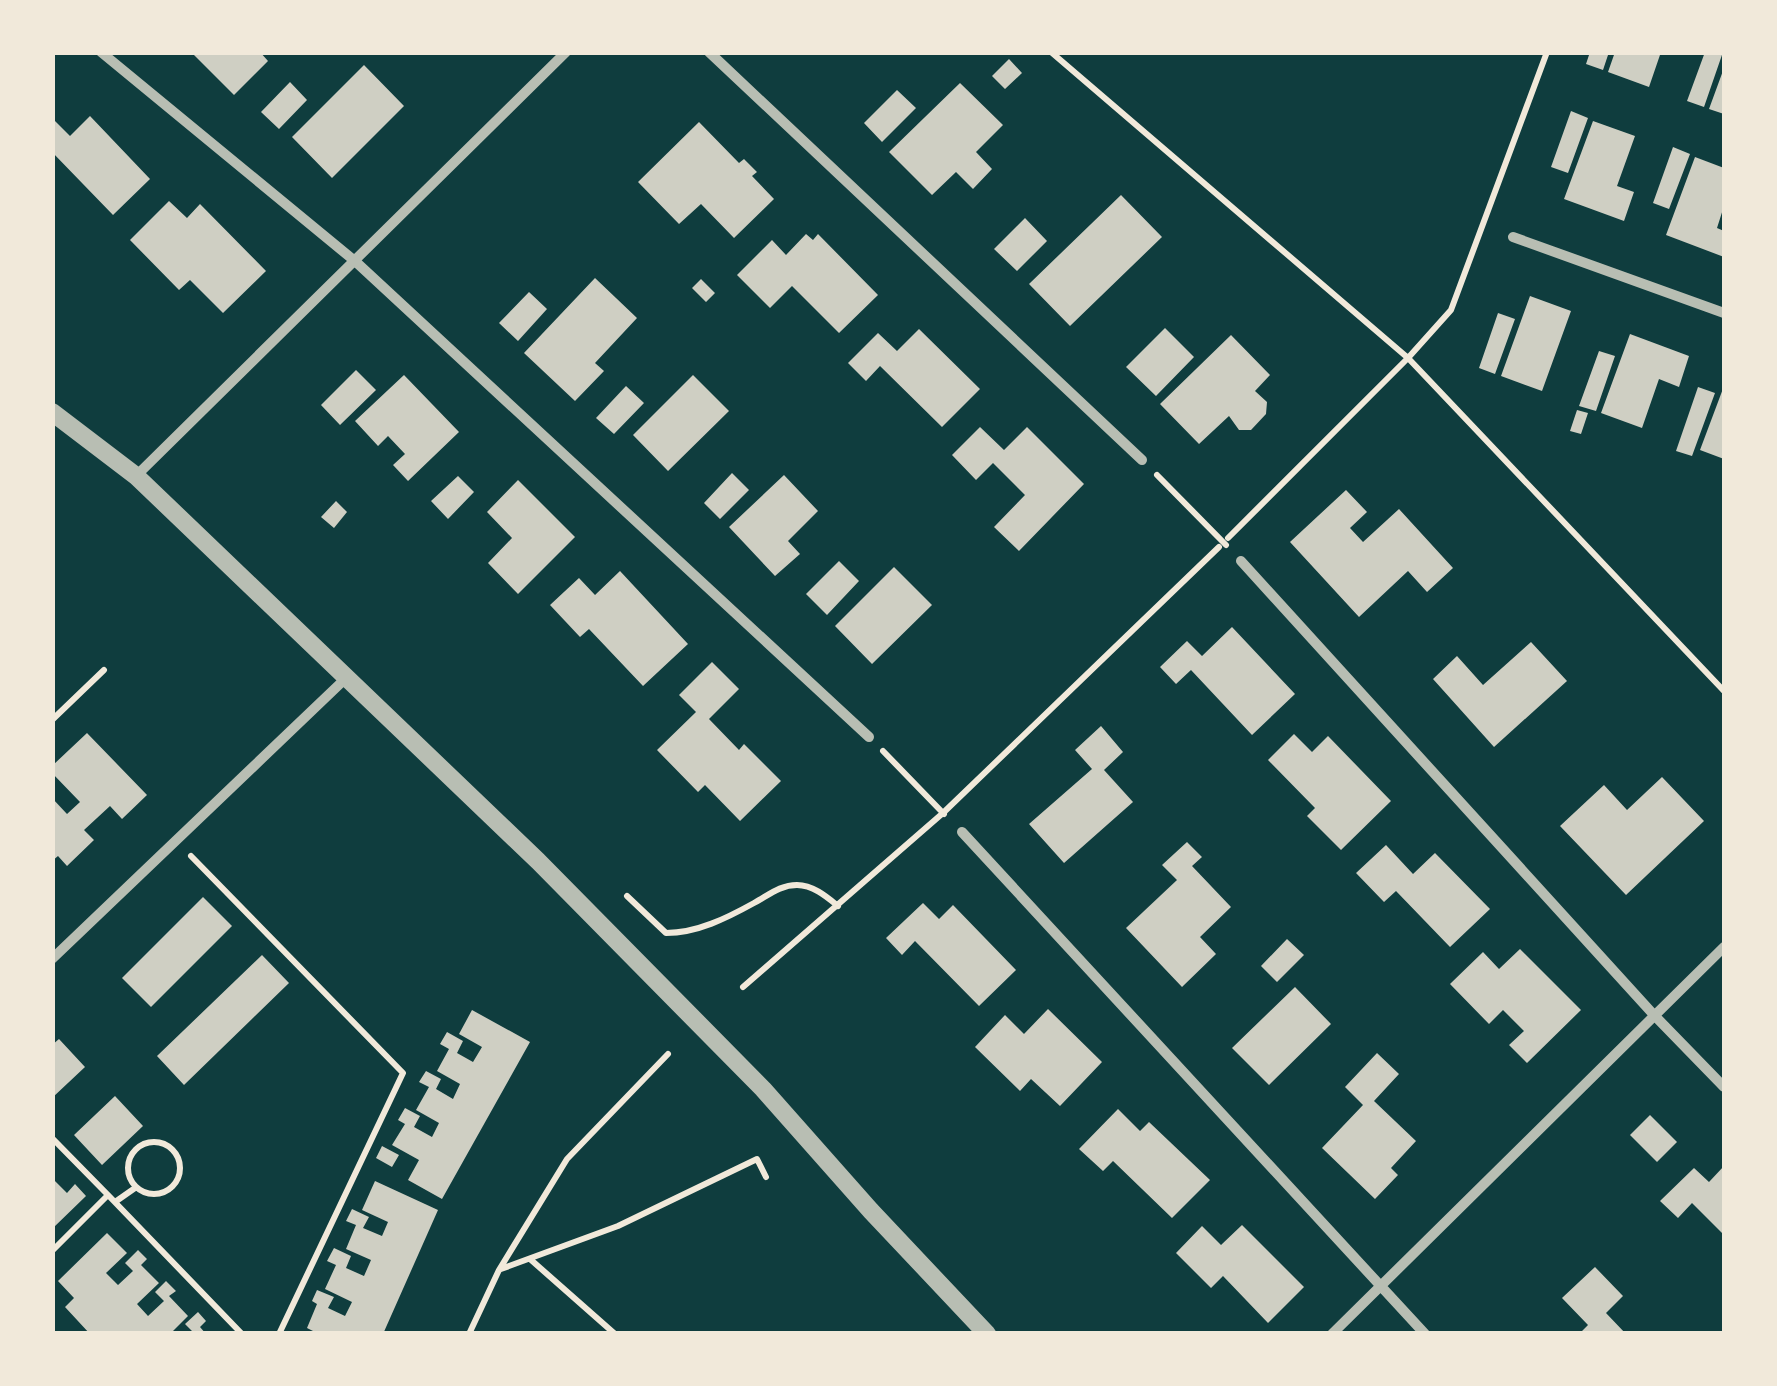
<svg xmlns="http://www.w3.org/2000/svg" width="1777" height="1386" font-family="'PT Serif',serif">
	<style>
		.building { fill: #cfcfc3 }
		.lines { fill: none; stroke-linecap: round; stroke-linejoin: round }
		.path { stroke: #f1e9da; stroke-width: 6 }
		.minor { stroke: #b8beb3; stroke-width: 10 }
		.tertiary { stroke: #b8beb3; stroke-width: 18 }
	</style>
	<rect width="100%" height="100%" fill="#0f3d3e"/>
	<path class="building" d="M191,52H260L268,61L234,95Z
		M1590,52H1609L1603,70L1586,64Z
		M1615,52H1661L1649,87L1608,72Z
		M1705,52H1723L1704,107L1687,101Z
		M1009,59L1022,73L1005,89L992,76Z
		M364,65L404,106L332,178L292,137Z
		M1724,68V114L1709,109Z
		M290,82L307,100L279,129L261,112Z
		M960,83L1003,125L976,152L992,169L973,189L956,172L932,195L889,152Z
		M897,90L916,108L882,142L864,123Z
		M1571,111L1588,118L1568,173L1551,167Z
		M90,116L150,179L113,215L52,152V118L70,136Z
		M1593,121L1635,136L1617,186L1634,192L1624,221L1564,199Z
		M699,122L739,163L744,159L757,172L752,176L774,199L734,238L701,204L679,224L638,182Z
		M1673,147L1690,154L1669,209L1653,203Z
		M1695,157L1724,168V206L1717,228L1724,231V257L1666,235Z
		M1121,195L1162,237L1070,326L1029,284Z
		M169,201L187,218L200,204L266,271L223,313L190,280L179,290L130,240Z
		M1025,218L1047,241L1017,271L994,249Z
		M806,234L813,240L818,234L878,295L839,333L792,286L770,308L737,275L772,240L786,255Z
		M595,278L637,318L595,363L604,371L575,401L524,353Z
		M701,279L715,293L706,302L692,288Z
		M529,292L547,309L518,341L499,323Z
		M1530,296L1571,311L1542,391L1501,376Z
		M1498,313L1515,319L1495,374L1479,368Z
		M1165,328L1194,357L1156,396L1126,367Z
		M919,329L980,389L942,427L880,366L866,381L848,363L878,333L897,351Z
		M1630,334L1689,356L1679,387L1659,379L1642,428L1601,413Z
		M1231,335L1270,375L1255,391L1267,402L1266,414L1251,430H1239L1229,416L1199,444L1160,404Z
		M1599,351L1615,356L1596,411L1579,406Z
		M356,370L376,390L340,425L321,405Z
		M404,375L459,432L408,481L393,465L405,454L388,436L378,446L355,421Z
		M693,375L729,411L668,471L633,435Z
		M626,386L644,403L614,434L596,418Z
		M1724,386V459L1700,450Z
		M1698,387L1715,393L1692,456L1676,451Z
		M1577,410L1588,413L1581,434L1570,431Z
		M980,427L1004,450L1027,427L1084,484L1019,551L994,527L1025,495L993,463L976,480L952,455Z
		M732,473L749,490L720,519L704,503Z
		M784,475L818,511L788,541L800,554L775,576L729,527Z
		M458,476L474,492L448,519L431,501Z
		M518,480L575,537L518,594L488,563L512,538L487,512Z
		M1346,490L1367,512L1350,528L1363,542L1399,509L1453,568L1427,592L1408,571L1359,617L1290,542Z
		M336,501L347,512L334,528L321,517Z
		M839,561L859,581L827,615L806,594Z
		M894,567L932,605L872,664L835,626Z
		M620,571L688,644L643,686L589,629L580,637L550,605L579,578L595,595Z
		M1232,627L1295,694L1252,735L1191,670L1176,684L1160,667L1187,641L1202,656Z
		M1531,642L1567,681L1494,747L1433,679L1457,656L1483,685Z
		M712,662L739,689L709,719L739,750L744,744L781,781L740,821L705,785L698,792L657,750L696,712L679,695Z
		M1101,726L1123,752L1104,770L1133,802L1064,863L1029,824L1092,769L1075,750Z
		M87,733L147,795L122,819L110,806L84,830L94,840L67,866L58,856L52,861V798L67,814L80,802L52,773V766Z
		M1294,734L1312,752L1328,736L1391,801L1341,850L1307,816L1315,808L1268,760Z
		M1662,777L1704,821L1626,895L1560,826L1604,785L1627,810Z
		M1187,842L1202,857L1192,866L1231,907L1200,937L1216,954L1182,987L1126,928L1177,880L1162,865Z
		M1386,845L1413,874L1435,853L1490,909L1450,947L1396,891L1384,902L1356,873Z
		M203,897L232,926L151,1007L122,978Z
		M923,903L939,919L953,905L1016,970L979,1006L915,941L902,955L886,938Z
		M1287,939L1304,955L1277,982L1261,966Z
		M1520,949L1581,1010L1527,1063L1509,1045L1524,1031L1503,1010L1489,1024L1450,984L1483,952L1499,969Z
		M262,955L289,983L184,1085L157,1056Z
		M1295,987L1331,1024L1269,1085L1232,1048Z
		M1048,1009L1102,1062L1060,1106L1031,1079L1020,1091L975,1047L1005,1015L1024,1034Z
		M472,1010L530,1042L442,1199L408,1180L419,1160L392,1145L405,1124L398,1120L405,1108L420,1116L414,1127L432,1137L439,1123L416,1110L429,1087L419,1082L426,1071L441,1079L436,1089L453,1099L460,1084L437,1071L449,1049L440,1044L447,1032L463,1041L457,1053L473,1062L482,1047L459,1034Z
		M59,1039L85,1067L52,1098V1045Z
		M1377,1053L1399,1074L1374,1101L1416,1141L1391,1168L1398,1175L1375,1199L1322,1148L1363,1105L1345,1087Z
		M115,1096L143,1126L102,1165L74,1135Z
		M1118,1109L1140,1131L1149,1122L1210,1180L1172,1218L1113,1161L1103,1171L1079,1149Z
		M1650,1115L1677,1142L1657,1162L1630,1135Z
		M382,1146L399,1155L392,1167L376,1158Z
		M1724,1166V1235L1692,1203L1678,1218L1660,1201L1694,1168L1709,1182Z
		M52,1178L67,1193L75,1184L86,1196L52,1229Z
		M375,1181L438,1210L383,1334H319L307,1328L317,1304L312,1301L317,1290L334,1297L328,1308L345,1316L352,1302L325,1289L336,1265L327,1261L334,1248L351,1256L346,1268L364,1276L371,1260L346,1249L356,1225L346,1221L352,1209L369,1217L363,1228L382,1236L388,1222L362,1210Z
		M1242,1225L1304,1287L1268,1323L1223,1276L1211,1288L1176,1253L1202,1226L1221,1245Z
		M107,1233L127,1253L106,1273L118,1285L133,1271L125,1263L138,1250L147,1259L141,1265L159,1283L137,1304L148,1316L164,1301L155,1292L166,1281L176,1291L169,1296L188,1316L170,1334H90L65,1307L74,1298L58,1281Z
		M1595,1267L1623,1296L1606,1313L1626,1334H1579L1588,1325L1562,1298Z
		M198,1312L206,1321L200,1327L206,1334H195L185,1324Z"/>
	<g class="lines">
		<path class="path" d="M1051,52L1408,358L1724,691
			M1157,475L1226,545
			M1228,538L1408,358L1451,310L1547,52
			M52,720L104,670
			M883,751L944,814
			M191,856L403,1073L279,1334
			M627,896L666,933C697,933 727,918 754,903C769,895 780,885 797,885C813,885 827,897 838,906
			M743,987L943,813L1219,547
			M52,1138L108,1195
			M128 1168a26 26 0 1 1 52 0a26 26 0 1 1-52 0Z
			M115,1202L135,1188
			M52,1251L108,1195L242,1334
			M530,1259L615,1334
			M501,1269L618,1226L757,1159L766,1177
			M469,1334L499,1270L567,1159L668,1054"/>
		<path class="minor" d="M101,52L356,262L869,737
			M709,52L1142,460
			M1513,237L1724,313
			M136,476L566,52
			M1241,561L1654,1015L1724,1087
			M962,832L1425,1334
			M52,959L345,679
			M1332,1334L1724,947"/>
		<path class="tertiary" d="M52,412L136,476L538,861L763,1089L871,1211L987,1334"/>
	</g>
	<rect width="1777" height="1386" fill="none" stroke="#f1e9da" stroke-width="110"/>
</svg>
